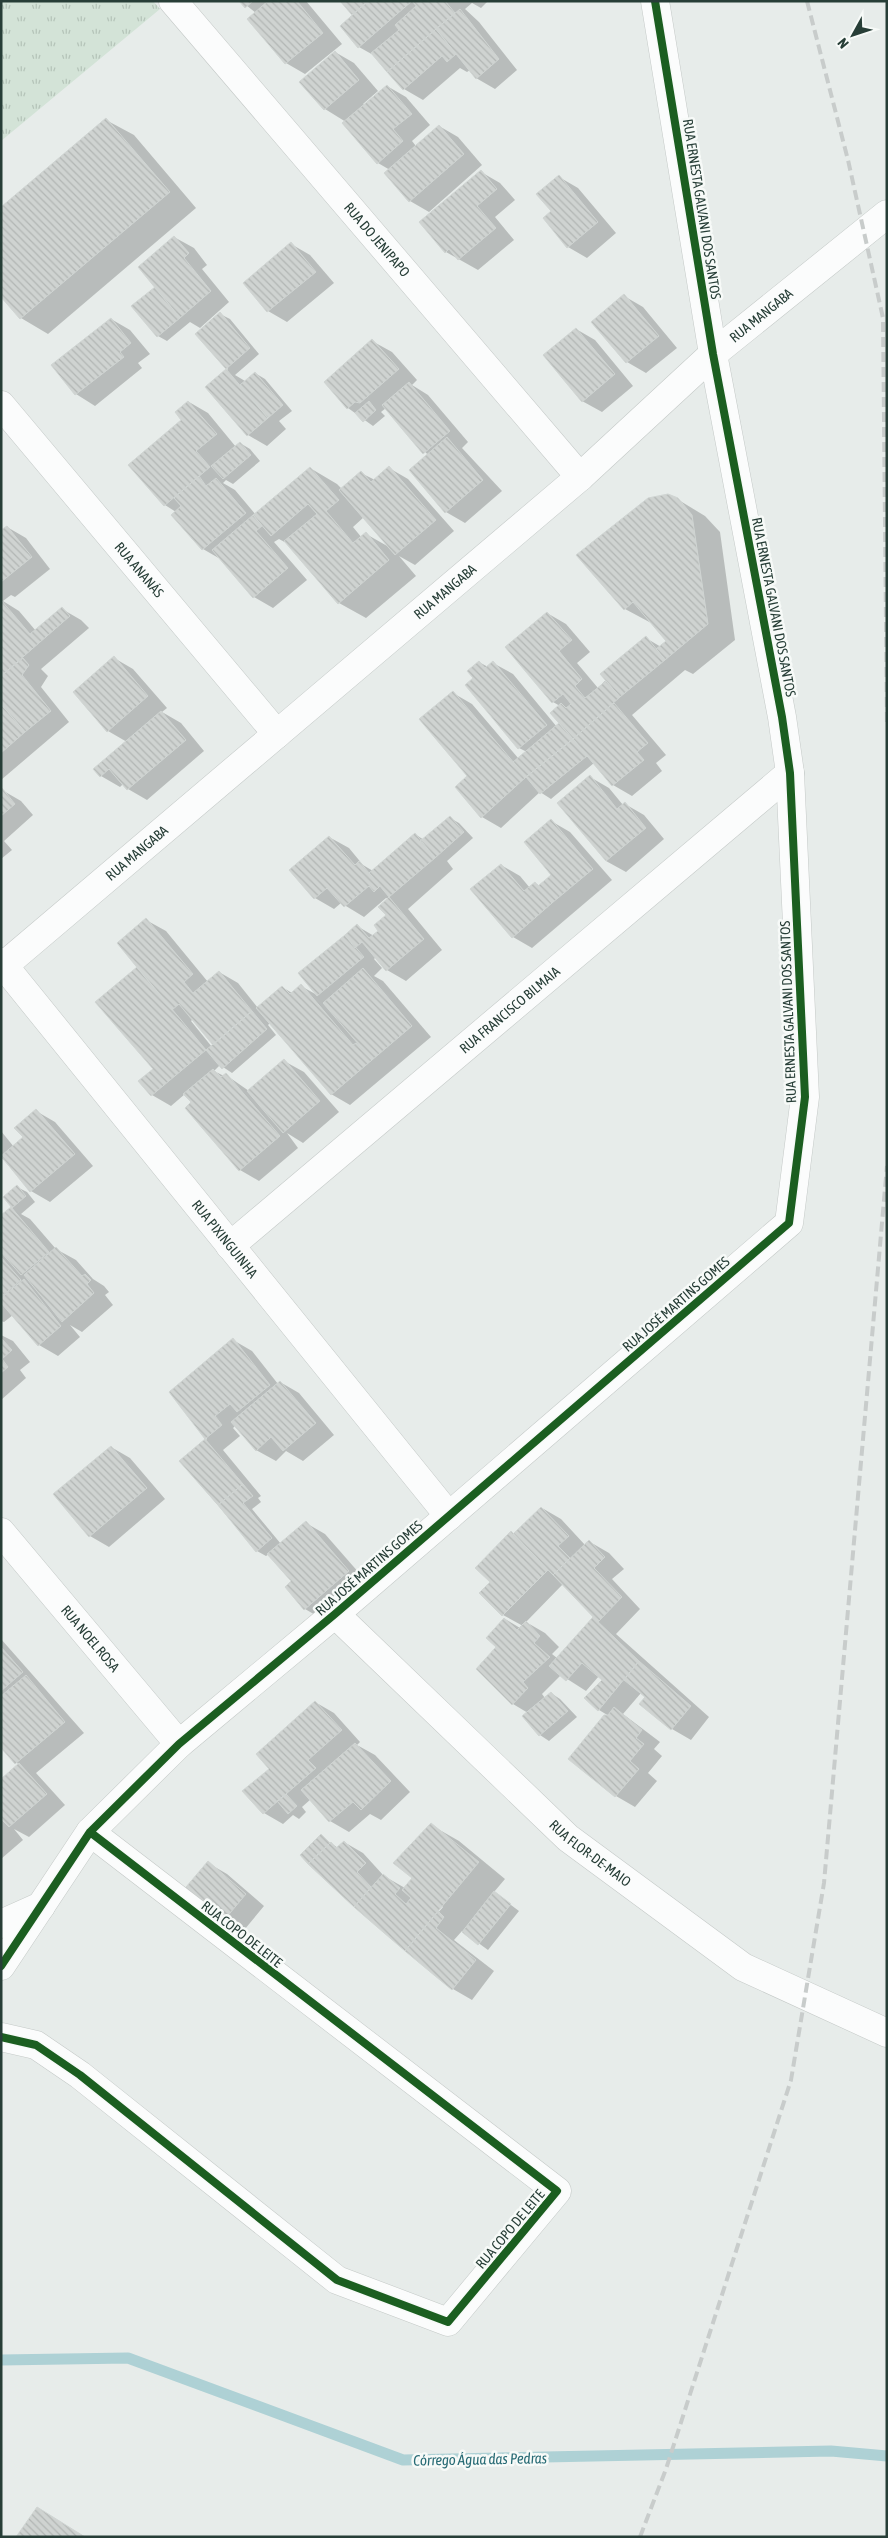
<svg xmlns="http://www.w3.org/2000/svg" width="888" height="2538" font-family="'Asap Condensed',sans-serif">
	<style>
		.park { fill: url(#park-tufts) }
		.shadow { fill: #0003; fill-rule: evenodd }
		.lines { fill: none; stroke-linecap: round; stroke-linejoin: round }
		.stream { stroke: #aed1d5; stroke-width: 11 }
		.building { fill: url(#building-back-hatch); stroke: #d0d5d3 }
		.street-casing { stroke: #c4c9c7; stroke-width: 29 }
		.street { stroke: #fbfcfc; stroke-width: 28 }
		.rail { stroke: #c8cccb; stroke-width: 4; stroke-dasharray: 10 5; stroke-linecap: butt }
		.cycleway-casing { stroke: #f7faf8; stroke-width: 11 }
		.cycleway { stroke: #1b5e20; stroke-width: 8 }
		.labels { text-anchor: middle; dominant-baseline: central; stroke-width: 5; stroke-linejoin: round; paint-order: stroke }
		.street-label { font-size: 14px; fill: #273e37; stroke: #f7faf8 }
		.water-label { font-size: 15px; font-style: italic; fill: #276a74; stroke: #f7faf8 }
	</style>
	<defs>
		<pattern id="park-tufts" width="24" height="20" patternUnits="userSpaceOnUse" patternTransform="scale(1.25)"><rect width="24" height="20" fill="#d3e3d7"/><path d="M3 7l-1-3M5 7V3M7 7l1-3M15 17l-1-3M17 17v-4M19 17l1-3" fill="none" stroke="#b5c4b9"/></pattern>
		<pattern id="building-back-hatch" width="6" height="6" patternUnits="userSpaceOnUse" patternTransform="scale(1.25)"><rect width="6" height="6" fill="#cfd3d1"/><path d="M-1 5l2 2M0 0l6 6M5-1l2 2" fill="none" stroke="#b2b6b4"/></pattern>
	</defs>
	<rect width="100%" height="100%" fill="#e7ecea"/>
	<path class="park" d="M1,1H153L160,9L1,141Z"/>
	<path class="shadow" d="M241,1H306L342,44L305,74L286,63L248,20L256,13Z
		M342,1H488L481,8L472,3L465,9L479,22L517,70L495,89L476,78L470,70L467,72L460,68L423,100L404,89L375,56L359,47L354,15Z
		M335,52L354,63L378,91L363,104L365,105L387,86L406,97L430,125L412,141L416,146L439,126L458,137L482,165L429,212L410,201L390,170L378,163L346,122L325,109Z
		M106,120L134,135L196,208L48,334L21,318Z
		M481,172L500,183L515,200L495,217L514,240L478,270L446,252Z
		M559,177L578,188L616,233L587,258L568,247L553,211Z
		M174,237L194,248L207,265L202,269L229,302L200,328L190,322L167,341L158,336L156,287Z
		M291,244L310,255L334,283L287,322L268,311L245,283Z
		M624,296L643,307L677,348L646,373L627,362Z
		M220,314L230,319L259,354L235,375L245,381L255,373L265,379L292,411L279,421L286,429L267,446L248,435L207,387L228,369L196,334Z
		M111,319L130,330L150,354L138,363L142,368L95,406L76,394L53,365Z
		M576,329L595,340L633,386L602,412L582,401Z
		M372,341L392,352L417,380L412,385L428,395L468,442L462,448L502,491L465,523L446,512L428,455L386,408L381,412L385,416L373,426L348,408L326,382Z
		M189,402L208,413L236,447L240,443L250,449L260,461L233,484L226,480L223,483L235,490L256,515L310,468L337,484L342,489L361,473L375,480L389,468L408,479L454,531L415,565L399,556L416,576L366,618L339,603L290,545L279,539L274,542L307,580L273,608L254,597L222,560L203,549L173,515L176,512L165,505L130,465L183,420ZM364,517L389,547L366,534L362,538L353,527Z
		M677,499L705,516L720,532L735,640L693,674L685,670L632,715L666,755L656,763L662,771L632,796L613,785L594,763L551,799L540,792L501,828L482,817L469,776L453,693L472,704L519,759L527,752L519,748L475,678L479,662L488,667L493,663L513,674L557,727L561,723L560,706L553,702L547,613L566,624L590,652L577,663L598,688L646,638L661,647L668,641L653,624L625,609Z
		M7,527L26,538L50,569L15,597L11,595L3,601L19,611L36,631L62,609L81,620L89,628L41,669L48,676L41,687L69,722L1,780V531Z
		M114,658L133,669L167,708L162,712L181,723L204,751L147,800L128,789L123,784L120,787L101,776L127,742L108,731Z
		M590,777L609,788L623,805L625,804L644,815L664,839L626,872L606,861Z
		M2,790L21,801L33,815L4,841L12,850L1,859Z
		M450,818L459,823L473,838L447,861L453,869L408,909L442,950L406,981L387,970L376,957L374,959L382,968L374,976L383,981L431,1037L350,1105L331,1094L270,1023L268,1025L276,1035L232,1073L220,1065L214,1071L224,1076L226,1075L249,1091L284,1061L304,1072L339,1112L303,1143L287,1133L298,1148L259,1181L240,1170L187,1108L192,1103L185,1094L171,1106L152,1095L154,1069L138,967L146,920L166,931L208,982L219,972L238,983L258,1008L282,987L292,993L301,986L317,995L357,926L374,936L380,931L388,915L389,899L386,898L364,917L341,903L334,909L315,898L329,837L349,848L363,865L373,871L415,834L424,840ZM193,1019L214,1045L212,1047L191,1021Z
		M551,821L570,832L612,880L532,948L513,937L501,865L520,876L530,888L535,883L540,886L553,875Z
		M36,1111L55,1122L93,1166L50,1202L31,1191L1,1157V1131L14,1147L25,1137Z
		M17,1187L27,1192L35,1202L21,1214L30,1219L56,1249L76,1260L93,1279L104,1286L109,1292L105,1295L113,1305L82,1332L70,1325L80,1337L58,1356L39,1345L13,1315L4,1322L1,1321V1216L12,1207Z
		M1,1335L13,1341L30,1362L20,1370L26,1378L1,1400Z
		M233,1340L252,1351L278,1384L280,1382L299,1393L334,1435L303,1461L286,1451L276,1461L256,1450L236,1425L233,1428L240,1436L223,1450L261,1496L258,1498L261,1502L252,1509L281,1544L306,1523L325,1534L367,1582L324,1620L305,1609L293,1581L269,1554L266,1556L257,1551L180,1461L207,1439L171,1392Z
		M111,1447L130,1458L165,1499L109,1547L90,1536Z
		M542,1508L561,1519L586,1546L590,1542L609,1553L624,1569L612,1579L640,1609L616,1634L709,1717L691,1740L672,1729L641,1693L623,1714L660,1742L654,1749L662,1756L648,1773L657,1781L635,1807L616,1796L570,1758L609,1716L599,1710L603,1680L599,1676L586,1691L561,1675L542,1694L545,1698L551,1693L560,1699L577,1717L549,1741L540,1735L524,1716L528,1713L513,1704L478,1669L497,1647L505,1619L520,1628L523,1626L503,1615L492,1582L514,1534ZM563,1584L594,1617L557,1658L552,1654L559,1647L545,1633L526,1622Z
		M1,1639L84,1733L36,1773L65,1805L29,1837L14,1829L23,1840L1,1859V1780L19,1765L1,1746Z
		M315,1702L334,1713L360,1742L357,1745L375,1755L410,1792L381,1820L370,1814L349,1832L330,1821L311,1799L302,1807L306,1812L299,1819L293,1815L283,1824L264,1813L270,1769Z
		M431,1825L459,1841L505,1879L494,1892L519,1911L488,1950L462,1931L454,1940L494,1971L472,2000L453,1989L354,1906L321,1836L338,1848L344,1842L363,1853L384,1876L405,1888L413,1878ZM441,1905L443,1907L437,1914L435,1913Z
		M208,1863L227,1874L264,1906L240,1935L221,1924Z"/>
	<g class="lines">
		<path class="stream" d="M1,2360L128,2358L403,2460L831,2451L887,2456"/>
	</g>
	<path class="building" d="M239,1H253L245,8Z
		M268,1H297L323,33L285,64L247,19Z
		M340,1H368L352,15Z
		M368,1H412L358,48L340,26Z
		M412,1H445L455,13L436,29Z
		M416,6L436,29L387,72L371,53L399,30L395,25Z
		M460,9L499,59L476,79L436,29Z
		M436,29L456,54L447,62L442,56L403,90L387,72Z
		M335,51L359,80L324,110L299,82Z
		M387,85L412,114L393,129L403,141L377,164L342,123Z
		M106,118L170,192L20,319L1,297V207Z
		M439,125L464,154L409,202L384,173Z
		M481,170L497,189L477,206L496,228L458,260L449,249L445,253L419,222Z
		M559,175L598,222L567,248L543,218L551,211L536,194Z
		M174,236L189,253L184,258L211,291L180,318L138,267Z
		M291,242L316,272L267,312L243,283Z
		M155,287L180,318L157,337L131,306Z
		M624,294L659,336L626,363L591,322Z
		M220,312L250,348L226,369L195,334Z
		M111,318L131,343L120,352L124,357L75,395L51,365Z
		M576,328L615,374L582,402L543,355Z
		M372,339L399,369L360,403L355,402L347,409L324,382Z
		M226,369L268,418L247,436L205,387Z
		M255,372L283,405L268,418L240,385Z
		M409,382L450,431L423,454L382,405Z
		M188,401L217,434L196,451L210,467L164,506L128,465L181,420L175,412Z
		M369,401L376,410L363,422L355,413Z
		M447,437L483,480L445,513L409,470Z
		M240,442L251,455L223,479L211,466Z
		M389,466L436,520L395,555L339,490L361,471L371,482Z
		M310,467L339,500L326,511L353,543L366,532L389,560L338,604L284,541L317,514L308,504L271,536L253,515Z
		M199,476L206,486L216,478L246,513L202,550L171,515L181,506L174,498Z
		M668,494L678,498L692,515L708,624L665,660L656,649L666,641L633,602L624,610L576,555L648,498Z
		M253,515L262,526L256,531L288,568L253,598L212,550Z
		M7,526L32,557L1,582V530Z
		M1,600L30,634L62,607L70,616L1,676Z
		M547,612L572,640L559,651L582,679L575,686L585,698L606,681L620,697L573,739L550,713L561,703L566,708L571,704L563,694L552,703L505,647Z
		M646,636L665,660L620,697L600,674Z
		M114,656L148,696L107,732L73,692Z
		M23,658L29,665L22,675L51,711L25,732L1,704V676Z
		M479,661L485,668L493,661L547,725L518,749L465,685L473,678L467,671Z
		M453,691L526,777L481,818L455,787L467,776L419,719Z
		M614,703L648,743L637,752L644,760L612,786L573,739Z
		M1,704L25,732L1,753Z
		M161,711L186,740L127,790L109,769L100,777L93,769Z
		M559,723L573,739L526,777L513,762Z
		M573,739L587,756L540,794L526,777Z
		M590,775L617,809L625,802L646,828L606,861L557,803Z
		M2,788L15,804L1,816V789Z
		M450,816L464,832L435,858L420,841Z
		M551,819L593,869L552,903L538,886L551,875L524,842Z
		M415,833L435,858L389,897L369,873Z
		M329,836L355,865L359,861L380,886L374,892L369,886L344,907L327,888L314,899L289,870Z
		M501,864L524,891L535,882L552,903L512,938L470,889Z
		M389,897L424,939L386,971L362,942L355,948L345,935L357,924L369,938L378,931L374,925L386,915L378,907Z
		M146,918L193,974L184,982L193,993L219,971L252,1011L213,1045L179,1004L172,1010L117,943Z
		M345,935L364,957L317,996L298,973Z
		M137,967L206,1050L151,1096L138,1081L153,1069L95,1002Z
		M363,968L412,1026L372,1060L323,1003Z
		M301,984L353,1045L356,1043L372,1060L331,1095L256,1008L282,986L290,994Z
		M252,1011L267,1029L222,1069L206,1050Z
		M284,1059L320,1101L283,1133L247,1091Z
		M213,1069L221,1077L226,1073L280,1136L239,1171L185,1108L191,1102L183,1094Z
		M36,1109L75,1154L30,1192L1,1156L23,1137L14,1128Z
		M17,1185L26,1196L12,1208L3,1197Z
		M11,1207L49,1252L21,1275L1,1252V1215Z
		M56,1247L82,1276L85,1274L91,1280L87,1284L94,1293L62,1322L24,1275Z
		M1,1257L21,1280L1,1297Z
		M24,1279L61,1326L38,1346L1,1303V1298Z
		M1,1338L12,1350L2,1359L8,1367L1,1373Z
		M233,1338L270,1385L237,1412L230,1404L215,1416L222,1425L205,1439L169,1392Z
		M280,1381L316,1423L283,1451L271,1437L256,1451L231,1422Z
		M205,1439L243,1484L218,1505L179,1461Z
		M111,1446L147,1488L89,1537L53,1494Z
		M243,1484L253,1496L243,1503L272,1538L256,1552L218,1505Z
		M541,1507L569,1536L558,1546L570,1558L553,1575L513,1534Z
		M306,1521L349,1571L304,1610L285,1587L291,1581L267,1554Z
		M511,1531L548,1570L502,1616L479,1593L490,1582L475,1568Z
		M589,1540L605,1557L594,1568L622,1597L598,1622L553,1575Z
		M593,1617L639,1661L598,1711L584,1698L602,1680L582,1663L566,1681L549,1666Z
		M504,1618L517,1630L526,1621L540,1636L534,1643L550,1657L523,1682L528,1688L512,1705L476,1669L496,1647L486,1638Z
		M1,1647L23,1672L1,1691Z
		M639,1661L691,1706L671,1730L639,1704L645,1697L624,1680Z
		M26,1675L65,1722L15,1764L1,1748V1696Z
		M551,1692L568,1711L539,1736L522,1716Z
		M315,1701L342,1730L308,1760L316,1768L263,1814L242,1791L269,1769L256,1754Z
		M614,1707L642,1730L636,1738L644,1744L630,1761L639,1769L615,1797L568,1759L604,1715H608Z
		M355,1743L391,1781L361,1810L353,1802L329,1822L301,1790Z
		M19,1763L47,1794L9,1827L1,1819V1779Z
		M286,1794L297,1806L288,1814L277,1801Z
		M431,1823L479,1862L405,1951L354,1907L383,1874L400,1888L395,1894L406,1904L411,1898L402,1890L412,1878L393,1863Z
		M321,1834L330,1843L308,1864L300,1855Z
		M344,1841L366,1863L357,1872L371,1887L354,1907L308,1864L331,1842L336,1848Z
		M208,1861L246,1894L220,1925L181,1893Z
		M494,1891L511,1904L478,1945L462,1932Z
		M438,1911L444,1917L436,1928L476,1960L452,1990L405,1951Z
		M37,2507L85,2537H16Z"/>
	<g class="lines">
		<g class="street-casing">
			<g id="street">
				<path id="s1" d="M173,1L580,477"/>
				<path id="s2" d="M1,405L277,734"/>
				<path id="s3" d="M1,962L449,1516"/>
				<path id="s4" d="M1,968L580,477L713,354L887,214"/>
				<path id="s5" d="M230,1246L790,773"/>
				<path id="s6" d="M1,1532L179,1744"/>
				<path id="s7" d="M335,1614L568,1838L743,1967L887,2033"/>
				<path d="M1,1924L41,1906"/>
				<path d="M1,1966L90,1832L179,1744L335,1614L789,1223L805,1097L790,773L782,717L713,354L655,1"/>
				<path d="M1,2037L36,2045L80,2075L337,2280L448,2322L557,2191L90,1832"/>
			</g>
		</g>
		<use href="#street" class="street"/>
		<path class="rail" d="M807,1L848,160L883,318L887,727
			M640,2537L666,2469L791,2080L824,1883L887,1166"/>
		<g class="cycleway-casing">
			<path id="cycleway" d="M1,1966L90,1832L179,1744L335,1614L789,1223L805,1097L790,773L782,717L713,354L655,1
				M1,2037L36,2045L80,2075L337,2280L448,2322L557,2191L90,1832"/>
		</g>
		<use href="#cycleway" class="cycleway"/>
	</g>
	<g class="labels">
		<g class="street-label">
			<text transform="translate(702 209) rotate(81)">RUA ERNESTA GALVANI DOS SANTOS</text>
			<text stroke="none"><textPath href="#s1" startOffset="314">RUA DO JENIPAPO</textPath></text>
			<text stroke="none"><textPath href="#s4" startOffset="1002">RUA MANGABA</textPath></text>
			<text stroke="none"><textPath href="#s2" startOffset="215">RUA ANANÁS</textPath></text>
			<text stroke="none"><textPath href="#s4" startOffset="582">RUA MANGABA</textPath></text>
			<text transform="translate(774 607) rotate(79)">RUA ERNESTA GALVANI DOS SANTOS</text>
			<text stroke="none"><textPath href="#s4" startOffset="178">RUA MANGABA</textPath></text>
			<text stroke="none"><textPath href="#s5" startOffset="366">RUA FRANCISCO BILMAIA</textPath></text>
			<text transform="translate(788 1012) rotate(-92)">RUA ERNESTA GALVANI DOS SANTOS</text>
			<text stroke="none"><textPath href="#s3" startOffset="356">RUA PIXINGUINHA</textPath></text>
			<text transform="translate(676 1304) rotate(-41)">RUA JOSÉ MARTINS GOMES</text>
			<text transform="translate(369 1568) rotate(-41)">RUA JOSÉ MARTINS GOMES</text>
			<text stroke="none"><textPath href="#s6" startOffset="139">RUA NOEL ROSA</textPath></text>
			<text stroke="none"><textPath href="#s7" startOffset="350">RUA FLOR-DE-MAIO</textPath></text>
			<text transform="translate(242 1934) rotate(38)">RUA COPO DE LEITE</text>
			<text transform="translate(510 2229) rotate(-50)">RUA COPO DE LEITE</text>
		</g>
		<g class="water-label">
			<text transform="translate(480 2459) rotate(-1)">Córrego Água das Pedras</text>
		</g>
	</g>
	<rect width="888" height="2538" fill="none" stroke="#273e37" stroke-width="5"/>
	<g transform="translate(853 35) rotate(230)" stroke="#f7faf8" stroke-width="4" paint-order="stroke">
	<path d="M0-4L9 19L0 12L-9 19Z" fill="#273e37"/>
	<text y="-8" font-size="14" font-weight="bold" text-anchor="middle" fill="#273e37">N</text>
	</g>
</svg>
